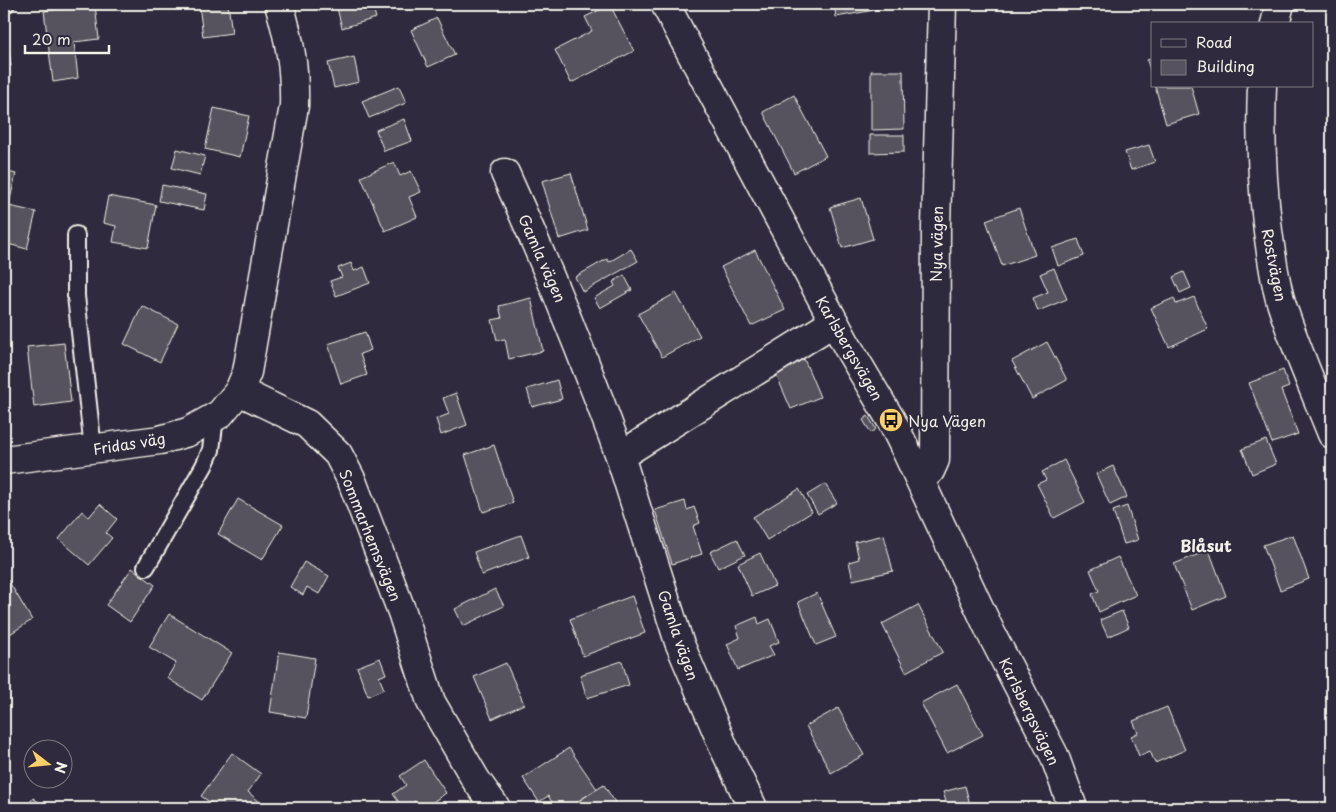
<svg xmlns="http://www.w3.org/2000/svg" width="1336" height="812" font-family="'Playpen Sans',sans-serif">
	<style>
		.building { fill: #56525f; stroke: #f4f1e8 }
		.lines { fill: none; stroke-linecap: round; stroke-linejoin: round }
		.lane-casing { stroke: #f4f1e8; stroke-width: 20 }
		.street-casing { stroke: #f4f1e8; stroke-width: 31 }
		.lane { stroke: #2f2a3d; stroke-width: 16 }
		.street { stroke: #2f2a3d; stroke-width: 28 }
		.labels { text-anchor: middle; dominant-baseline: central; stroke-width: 4; stroke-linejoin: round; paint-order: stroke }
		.street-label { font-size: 15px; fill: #f4f1e8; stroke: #2f2a3d }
		.poi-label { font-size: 15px; fill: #f4f1e8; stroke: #2f2a3d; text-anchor: start }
		.neighbourhood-label { font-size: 16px; font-weight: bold; fill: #f4f1e8; stroke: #2f2a3d }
	</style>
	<rect width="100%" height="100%" fill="#2f2a3d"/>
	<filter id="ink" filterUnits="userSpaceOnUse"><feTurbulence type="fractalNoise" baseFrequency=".02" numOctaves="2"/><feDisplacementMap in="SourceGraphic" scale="10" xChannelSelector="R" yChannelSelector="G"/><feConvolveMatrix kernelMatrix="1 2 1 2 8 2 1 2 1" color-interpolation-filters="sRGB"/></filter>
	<g filter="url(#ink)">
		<path class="building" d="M199,4H228L232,33L203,37Z
			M336,4H372L376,18L342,28Z
			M834,4H879L880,9L836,17Z
			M95,5L99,39L74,42L78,78L53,82L44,11Z
			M610,5L634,51L571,83L555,50L592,31L585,17Z
			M4,16L11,66L4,67Z
			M437,18L455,55L428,67L411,30Z
			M354,57L359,82L334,88L328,63Z
			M1152,58V77L1147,60Z
			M871,71H903L904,129L871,130Z
			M399,86L406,103L369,118L362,101Z
			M1155,86H1191L1199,114L1166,124Z
			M794,95L826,156L794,173L763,112Z
			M214,108L249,116L240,157L205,149Z
			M404,119L412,141L384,151L376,130Z
			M870,135H904V152L870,153Z
			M1149,145L1155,162L1131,170L1125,152Z
			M177,149L205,156L200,175L172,168Z
			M394,162L400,176L411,171L421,192L409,197L417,217L385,231L361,177Z
			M4,171L16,174L8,208L4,207Z
			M571,173L588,230L559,239L542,181Z
			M162,185L207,194L204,210L159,201Z
			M1332,189V205L1329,206L1325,191Z
			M108,196L156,205L148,248L113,242L116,226L103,223Z
			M861,198L873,239L842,248L830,207Z
			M9,206L36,212L27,249L4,243V225Z
			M1019,208L1035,255L1002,266L986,220Z
			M1078,239L1084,256L1058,266L1052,248Z
			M631,249L638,261L583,292L575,277L607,259L609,262Z
			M755,250L785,310L751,326L721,267Z
			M351,263L354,271L364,267L370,283L336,296L330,281L342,277L338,268Z
			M1054,268L1067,299L1038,311L1033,298L1048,292L1040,274Z
			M1184,272L1191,288L1180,293L1173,277Z
			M624,275L632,290L600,308L594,298L615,286L613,282Z
			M676,293L700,336L662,357L638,314Z
			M1194,297L1208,329L1169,347L1151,308L1174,298L1176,304Z
			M531,298L543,351L509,359L505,339L497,340L492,320L502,318L499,306Z
			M142,306L178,324L160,362L124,344Z
			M365,332L371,350L360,354L367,375L341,384L328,344Z
			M1047,342L1067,380L1032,399L1012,361Z
			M64,343L71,402L34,407L27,347Z
			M804,359L820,397L791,409L775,372Z
			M1283,370L1289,387L1281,390L1298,434L1272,443L1249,383Z
			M557,380L562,399L532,407L527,389Z
			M456,393L467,425L441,435L436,419L449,414L443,398Z
			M868,416L876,429L871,433L863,420Z
			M1266,440L1276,464L1252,474L1242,449Z
			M494,445L513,503L483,512L465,455Z
			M1064,460L1085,502L1054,518L1037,484L1046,480L1042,472Z
			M1113,466L1127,497L1110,505L1096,474Z
			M825,484L837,503L818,514L807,495Z
			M799,489L812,512L767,540L753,517Z
			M238,499L283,525L262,560L218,534Z
			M685,501L687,510L694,507L700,523L693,526L702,554L672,564L655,510Z
			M100,504L117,519L106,533L112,538L89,565L59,539L82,511L89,517Z
			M1127,506L1138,540L1124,544L1113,511Z
			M521,535L529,557L482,575L474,552Z
			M884,535L893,571L853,580L849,562L859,559L855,542Z
			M1293,535L1309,579L1280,590L1263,545Z
			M737,539L745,555L718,568L710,552Z
			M1209,550L1226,596L1192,610L1174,564Z
			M760,553L775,586L752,596L738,564Z
			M1118,557L1136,595L1099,612L1092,594L1099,591L1090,570Z
			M304,562L329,576L319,594L307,587L303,595L290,587Z
			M132,568L155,585L130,622L106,605Z
			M8,580L32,620L5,637L4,583Z
			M495,589L504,606L463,626L455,609Z
			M817,593L836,637L816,645L798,602Z
			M632,596L645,633L583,656L570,619Z
			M918,605L943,652L906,672L882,624Z
			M1122,611L1129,627L1108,637L1100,620Z
			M169,614L232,653L202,700L167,678L176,663L149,647Z
			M757,617L759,624L770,619L779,642L769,646L774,655L738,670L727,644L740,638L736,626Z
			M279,652L315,658L306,718L270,712Z
			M380,658L386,674L379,677L384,689L368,696L357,667Z
			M622,661L629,685L587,698L580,675Z
			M506,663L524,704L492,719L474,677Z
			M957,684L983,735L947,753L921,703Z
			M1167,707L1185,750L1155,763L1150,751L1139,756L1131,736L1138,733L1133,721Z
			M838,708L864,755L831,773L806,726Z
			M569,748L597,789L568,808H556L548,796L539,802L523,778Z
			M232,753L261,774L248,792L267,808H218L201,796Z
			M424,760L446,793L424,808H419L415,801L403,808L393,794L406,785L400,776Z
			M604,785L618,807L616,808H583L578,801Z
			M965,786L971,808H948L943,792Z
			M33,798L47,808H26Z
			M806,803L810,808H800Z"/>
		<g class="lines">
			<g class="lane-casing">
				<path id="lane" d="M4,4H6
					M76,235V296L93,449
					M146,567L204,466L211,450L215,417"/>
			</g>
			<g class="street-casing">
				<path id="street" d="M665,4L846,344L891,420L904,446L991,633L1054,755L1073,808
					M1275,24L1280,4
					M1262,86C1260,135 1262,183 1268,231C1271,253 1274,277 1280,299C1294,345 1314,389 1332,434
					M505,173C547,266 585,360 620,456
					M239,391L307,424L338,454L352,481L402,612L431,702L476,780L496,808
					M4,460L160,440L188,432L220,414L239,391L247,372L294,106C295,68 290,41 279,4
					M919,478L930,471L935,460L936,227L942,4
					M753,808L724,748L679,642L620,456L834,322"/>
			</g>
			<use href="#lane" class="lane"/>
			<use href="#street" class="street"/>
		</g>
	</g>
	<defs>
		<g id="bus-disc" transform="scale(1.25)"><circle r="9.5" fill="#ffd166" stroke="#2f2a3d"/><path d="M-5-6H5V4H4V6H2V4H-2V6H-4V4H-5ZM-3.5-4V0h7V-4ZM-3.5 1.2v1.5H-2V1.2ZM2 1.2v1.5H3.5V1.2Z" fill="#111"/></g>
	</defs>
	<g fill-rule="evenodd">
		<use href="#bus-disc" x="891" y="420"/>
	</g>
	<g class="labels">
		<g class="street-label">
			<text transform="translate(936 244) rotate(-89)">Nya vägen</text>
			<text transform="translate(543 258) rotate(66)">Gamla vägen</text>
			<text transform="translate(1275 265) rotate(79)">Rostvägen</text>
			<text transform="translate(850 348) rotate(60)">Karlsbergsvägen</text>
			<text transform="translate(129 443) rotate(-9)">Fridas väg</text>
			<text transform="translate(371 535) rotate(68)">Sommarhemsvägen</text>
			<text transform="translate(679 635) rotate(71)">Gamla vägen</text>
			<text transform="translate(1030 711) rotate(64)">Karlsbergsvägen</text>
		</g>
		<g class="poi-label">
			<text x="908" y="420">Nya Vägen</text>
		</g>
		<g class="neighbourhood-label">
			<text x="1206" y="545">Blåsut</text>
		</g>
	</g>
	<rect width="1336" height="812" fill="none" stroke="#2f2a3d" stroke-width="20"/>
	<rect x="10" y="10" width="1316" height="792" fill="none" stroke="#f4f1e8" stroke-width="2" filter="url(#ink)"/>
	<rect x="1151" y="22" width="162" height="65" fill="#2f2a3d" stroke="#7e7a81"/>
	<rect x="1161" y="39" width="25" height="8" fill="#2f2a3d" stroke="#7e7a81"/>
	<text x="1196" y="48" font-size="15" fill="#f4f1e8">Road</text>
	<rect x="1161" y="60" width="25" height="15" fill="#56525f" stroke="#7e7a81"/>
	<text x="1196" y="72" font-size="15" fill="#f4f1e8">Building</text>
	<g transform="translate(48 764) rotate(106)"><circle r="24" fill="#2f2a3d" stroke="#7e7a81"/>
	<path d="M0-4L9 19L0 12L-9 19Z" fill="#ffd166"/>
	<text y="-8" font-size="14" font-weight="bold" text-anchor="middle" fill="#f4f1e8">N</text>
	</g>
	<path d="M25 45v8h84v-8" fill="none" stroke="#f4f1e8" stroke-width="2.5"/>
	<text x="32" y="45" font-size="15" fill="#f4f1e8" stroke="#2f2a3d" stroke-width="4" paint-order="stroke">20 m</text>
</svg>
